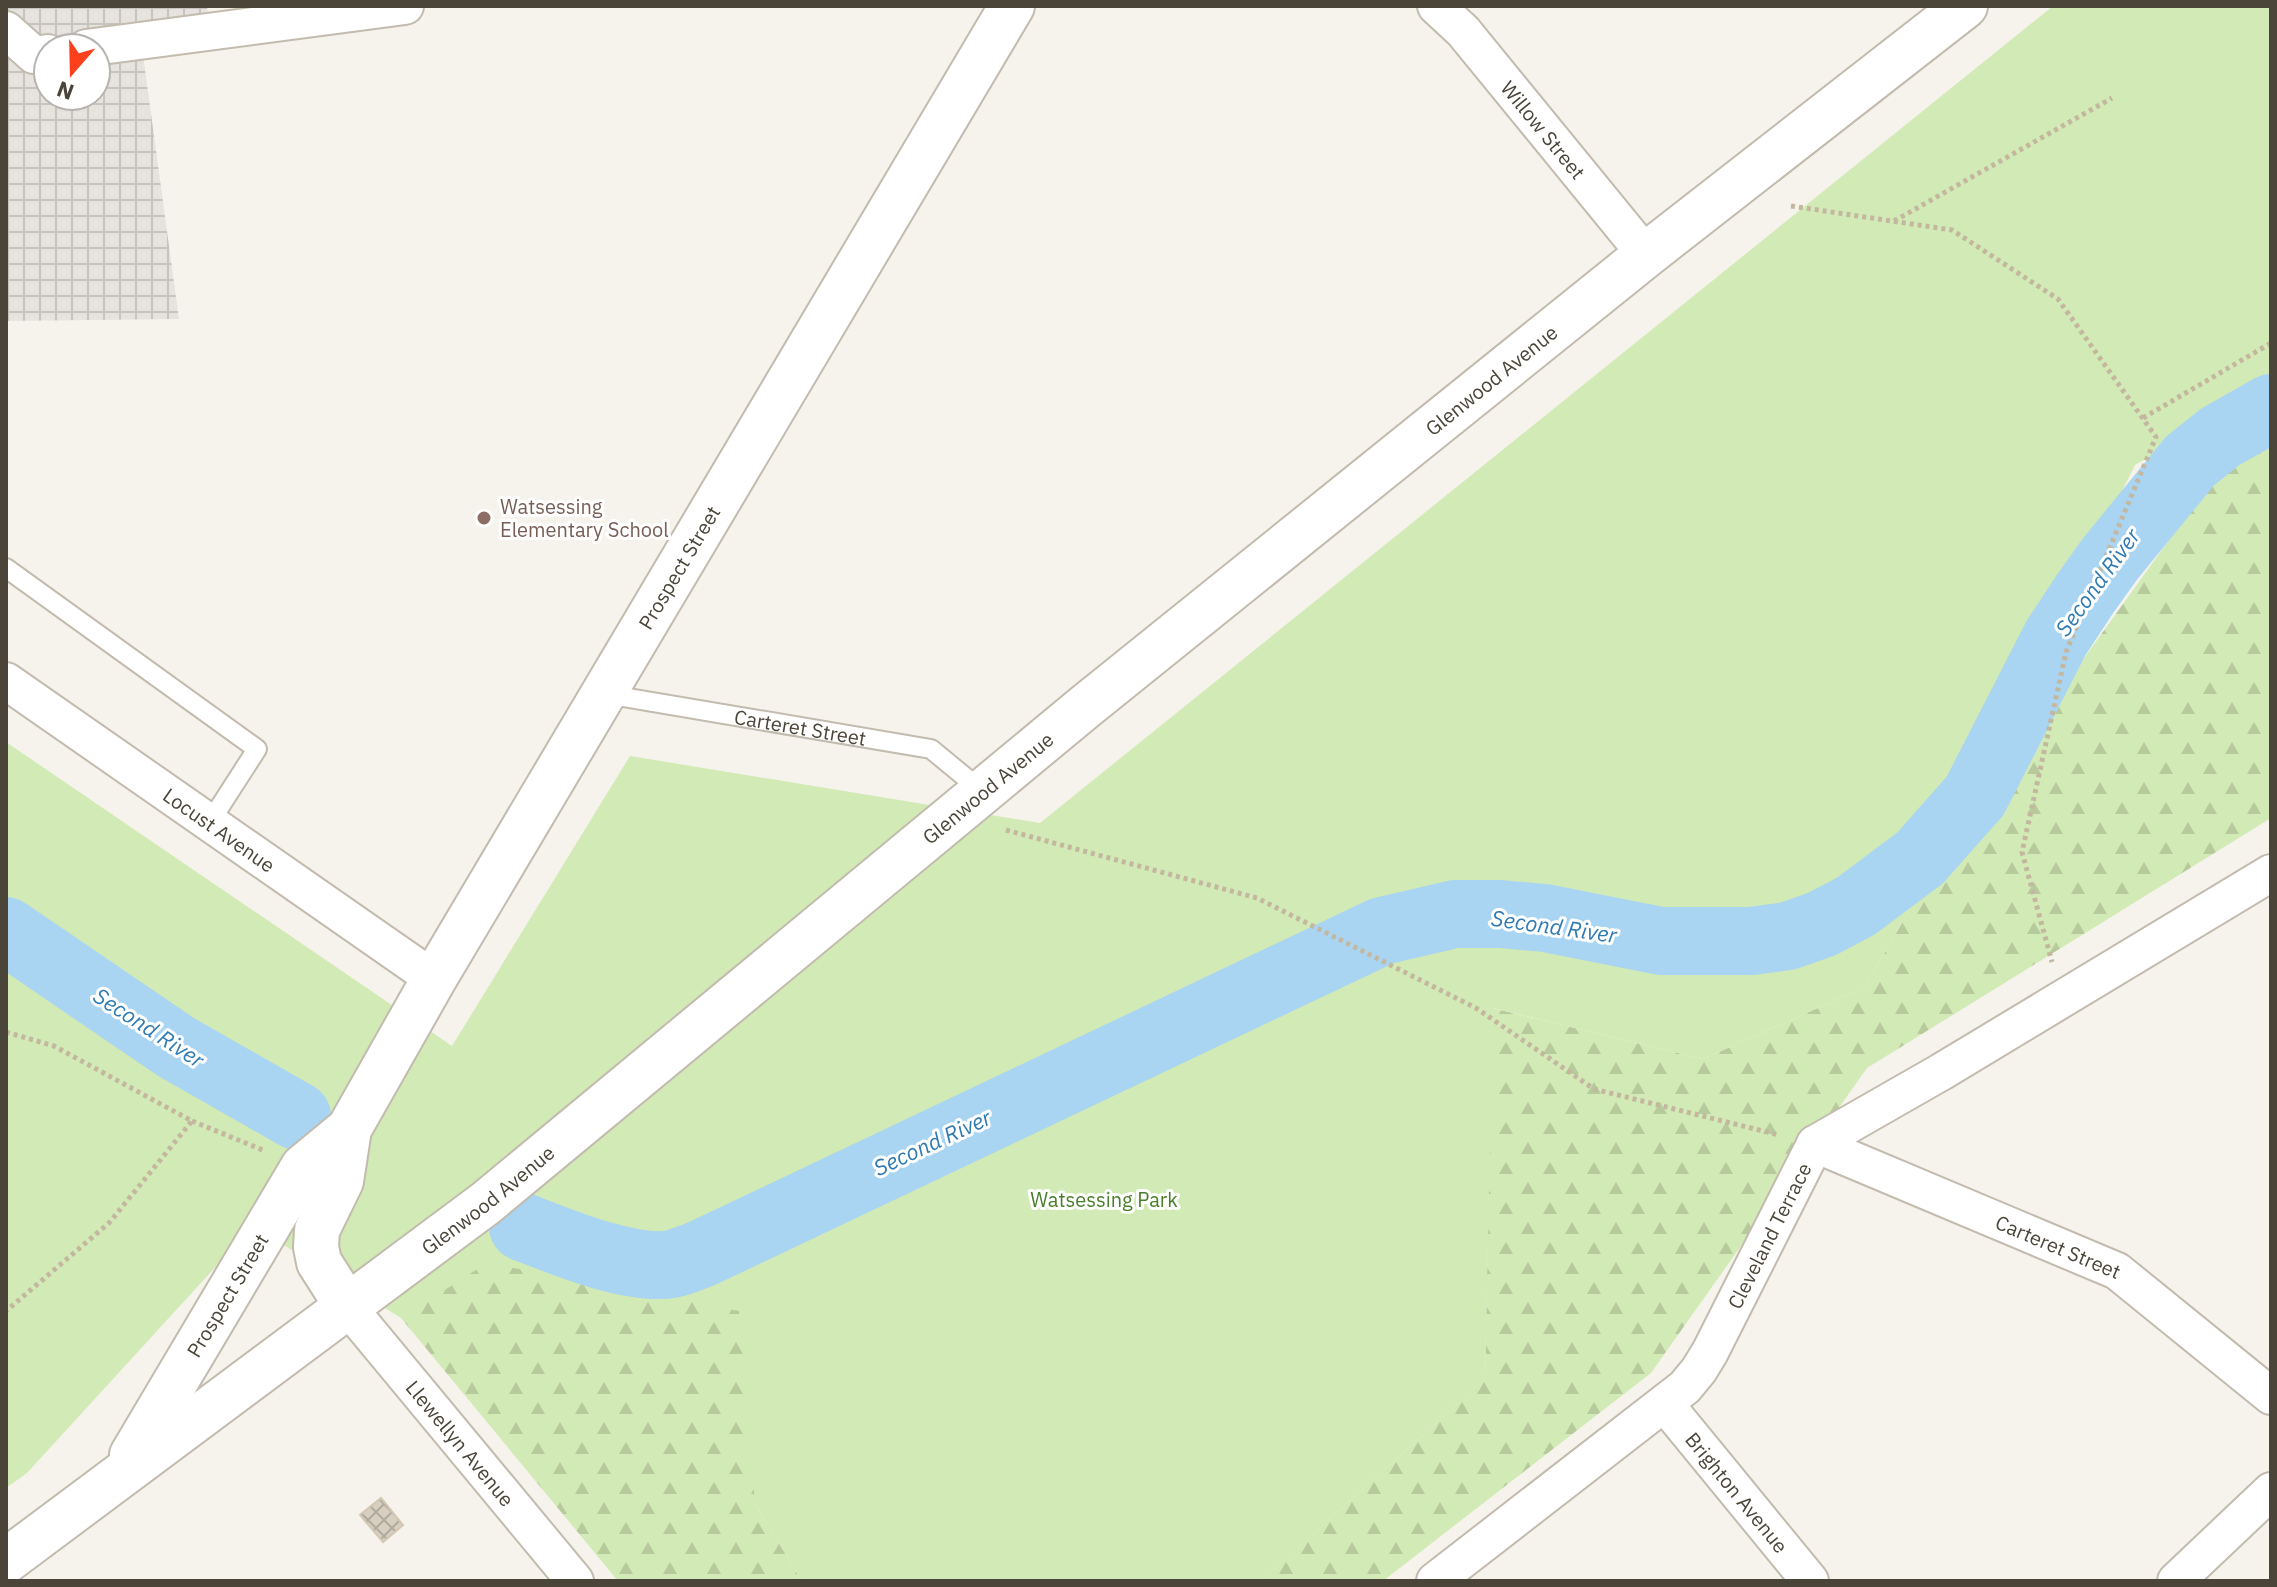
<svg xmlns="http://www.w3.org/2000/svg" width="2277" height="1587" font-family="'IBM Plex Sans',sans-serif">
	<style>
		.industrial { fill: url(#industrial-grid); fill-rule: evenodd }
		.forest { fill: url(#forest-firs) }
		.park { fill: #d2eab5 }
		.lines { fill: none; stroke-linecap: round; stroke-linejoin: round }
		.river { stroke: #a9d4f2; stroke-width: 68 }
		.building { fill: url(#building-cross-hatch); stroke: #d3c7b4; stroke-width: 2 }
		.service-casing { stroke: #c2bbae; stroke-width: 22 }
		.minor-casing { stroke: #c2bbae; stroke-width: 40 }
		.tertiary-casing { stroke: #c2bbae; stroke-width: 48 }
		.path { stroke: #c4b79f; stroke-width: 5; stroke-dasharray: 4 4; stroke-linecap: butt }
		.service { stroke: #fff; stroke-width: 18 }
		.minor { stroke: #fff; stroke-width: 36 }
		.tertiary { stroke: #fff; stroke-width: 44 }
		.education-dot { fill: #8d6e63; stroke: #fff; stroke-width: 3 }
		.labels { text-anchor: middle; dominant-baseline: central; stroke-width: 6; stroke-linejoin: round; paint-order: stroke }
		.street-label { font-size: 20px; fill: #4b4439; stroke: #fff }
		.education-label { font-size: 20px; fill: #785e54; stroke: #fff; text-anchor: start }
		.park-label { font-size: 20px; fill: #4a7f2a; stroke: #fff }
		.water-label { font-size: 22px; font-style: italic; fill: #2e7ab2; stroke: #fff }
	</style>
	<defs>
		<pattern id="industrial-grid" width="8" height="8" patternUnits="userSpaceOnUse" patternTransform="scale(2)"><rect width="8" height="8" fill="#e6e2dd"/><path d="M0 4h8M4 0v8" fill="none" stroke="#c7c3be"/></pattern>
		<pattern id="forest-firs" width="22" height="20" patternUnits="userSpaceOnUse" patternTransform="scale(2)"><rect width="22" height="20" fill="#d2eab5"/><path d="M5 1l3.5 6h-7zM16 11l3.5 6h-7z" fill="#b6ca9c"/></pattern>
		<pattern id="building-cross-hatch" width="8" height="8" patternUnits="userSpaceOnUse" patternTransform="scale(2)"><rect width="8" height="8" fill="#d8cfc1"/><path d="M0 0l8 8M0 8l8-8" fill="none" stroke="#b1aa9e"/></pattern>
	</defs>
	<rect width="100%" height="100%" fill="#f6f3ec"/>
	<path class="industrial" d="M6,6H207L209,21L140,33L179,319L6,321ZM48,48H96V96H48Z"/>
	<path class="forest" d="M2271,434V818L1867,1068L1651,1373L1383,1581H1261L1485,1379L1492,1008L1703,1059L1865,987L1937,862L2226,461Z
		M975,887L755,1504L802,1581H618L401,1318Z"/>
	<path class="park" d="M2053,6H2271V388L2135,465L1937,862L1865,987L1703,1059L1493,1008L1485,1379L1261,1581H802L755,1504L739,1311L487,1263L401,1318L253,1226L27,1473L6,1488V742L452,1046L630,756L1040,823Z"/>
	<g class="lines">
		<path class="river" d="M6,931L176,1047L297,1116
			M523,1227C561,1242 631,1271 672,1264C682,1262 692,1257 701,1254L1382,931L1455,914H1500L1545,918L1661,941H1751L1788,936L1822,924L1856,906L1920,858L1975,796L2056,638L2085,594L2110,559L2190,461L2220,437L2271,408"/>
	</g>
	<path class="building" d="M381,1498L403,1525L383,1542L360,1515Z"/>
	<g class="lines">
		<g class="service-casing">
			<g id="service">
				<path d="M6,568L257,749L210,822"/>
				<path id="s1" d="M605,694L931,749L982,791"/>
			</g>
		</g>
		<g class="minor-casing">
			<g id="minor">
				<path id="s2" d="M1436,6L1463,31L1646,255"/>
				<path d="M6,30L34,55L48,53"/>
				<path d="M86,48L405,6"/>
				<path id="s3" d="M6,681L434,979"/>
				<path id="s4" d="M1815,1144L2117,1271L2271,1396"/>
				<path id="s5" d="M347,1306L575,1581"/>
				<path id="s6" d="M1665,1404L1810,1581"/>
				<path id="s7" d="M1435,1581L1685,1387L1699,1370L1710,1352L1815,1144L1941,1072L2271,873"/>
				<path d="M2176,1581L2271,1491"/>
			</g>
		</g>
		<g class="tertiary-casing">
			<g id="tertiary">
				<path d="M347,1306L319,1262L316,1247L317,1230L341,1181L349,1129"/>
				<path id="s8" d="M132,1455L303,1167L349,1129L434,979L1012,6"/>
				<path id="s9" d="M6,1561L486,1203L1086,706L1646,255L1965,6"/>
			</g>
		</g>
		<path class="path" d="M1791,206L1952,230L2058,299L2156,437L2066,652L2022,852L2052,962
			M1894,221L2112,98
			M2143,418L2271,343
			M1006,830L1257,898L1476,1008L1594,1089L1779,1135
			M6,1032L54,1046L192,1121L109,1223L6,1311
			M192,1121L265,1151"/>
		<use href="#service" class="service"/>
		<use href="#minor" class="minor"/>
		<use href="#tertiary" class="tertiary"/>
	</g>
	<circle class="education-dot" cx="484" cy="518" r="8"/>
	<g class="labels">
		<g class="street-label">
			<text stroke="none"><textPath href="#s2" startOffset="164">Willow Street</textPath></text>
			<text stroke="none"><textPath href="#s9" startOffset="1898">Glenwood Avenue</textPath></text>
			<text stroke="none"><textPath href="#s8" startOffset="1046">Prospect Street</textPath></text>
			<text stroke="none"><textPath href="#s1" startOffset="198">Carteret Street</textPath></text>
			<text stroke="none"><textPath href="#s9" startOffset="1250">Glenwood Avenue</textPath></text>
			<text stroke="none"><textPath href="#s3" startOffset="260">Locust Avenue</textPath></text>
			<text stroke="none"><textPath href="#s9" startOffset="602">Glenwood Avenue</textPath></text>
			<text stroke="none"><textPath href="#s7" startOffset="490">Cleveland Terrace</textPath></text>
			<text stroke="none"><textPath href="#s4" startOffset="264">Carteret Street</textPath></text>
			<text stroke="none"><textPath href="#s8" startOffset="186">Prospect Street</textPath></text>
			<text stroke="none"><textPath href="#s5" startOffset="178">Llewellyn Avenue</textPath></text>
			<text stroke="none"><textPath href="#s6" startOffset="114">Brighton Avenue</textPath></text>
		</g>
		<g class="education-label">
			<text x="500" y="506">Watsessing<tspan x="500" dy="23">Elementary School</tspan></text>
		</g>
		<g class="park-label">
			<text x="1104" y="1199">Watsessing Park</text>
		</g>
		<g class="water-label">
			<text transform="translate(2097 582) rotate(-54)">Second River</text>
			<text transform="translate(1554 926) rotate(8)">Second River</text>
			<text transform="translate(149 1027) rotate(33)">Second River</text>
			<text transform="translate(932 1142) rotate(-25)">Second River</text>
		</g>
	</g>
	<rect width="2277" height="1587" fill="none" stroke="#4b4439" stroke-width="16"/>
	<g transform="translate(72 72) rotate(200)"><circle r="38" fill="#ffffff" stroke="#b7b4b0" stroke-width="2"/>
	<path d="M0-6L14 30L0 20L-14 30Z" fill="#fc3f1d"/>
	<text y="-12" font-size="22" font-weight="bold" text-anchor="middle" fill="#4b4439">N</text>
	</g>
</svg>
